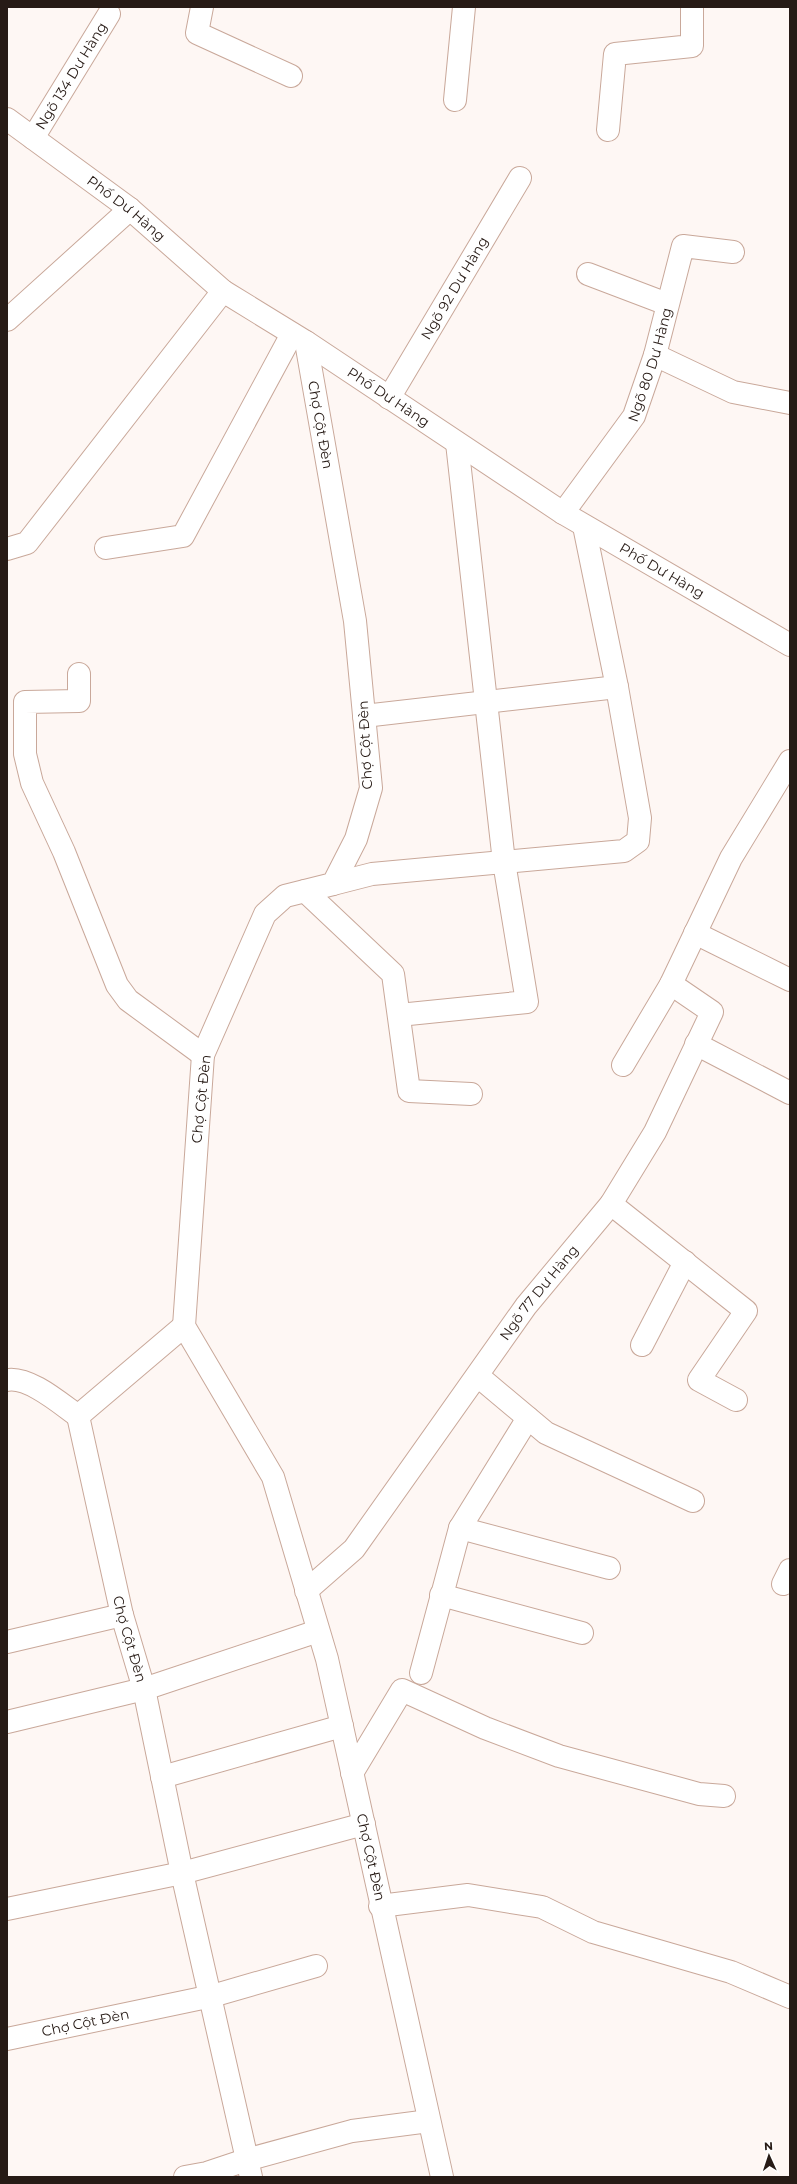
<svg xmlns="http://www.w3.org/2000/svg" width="797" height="2184" font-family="Montserrat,sans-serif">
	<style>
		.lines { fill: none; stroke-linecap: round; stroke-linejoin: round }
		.minor-casing { stroke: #c9a89a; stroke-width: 24 }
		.minor { stroke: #fff; stroke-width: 22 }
		.labels { text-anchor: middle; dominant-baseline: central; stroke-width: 3; stroke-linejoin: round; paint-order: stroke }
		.street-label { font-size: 14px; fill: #271b16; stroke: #fff }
	</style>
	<rect width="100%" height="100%" fill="#fef7f4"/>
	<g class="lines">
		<g class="minor-casing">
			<g id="minor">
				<path d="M202,7L197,33L291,76"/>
				<path d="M455,100L464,7"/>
				<path id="s1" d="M7,119L130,209L223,291L306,342L563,513L790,645"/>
				<path d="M608,130L615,54L692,46V7"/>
				<path id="s2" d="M33,138L109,14"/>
				<path d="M588,274L667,304"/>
				<path d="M7,320L130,209"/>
				<path id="s3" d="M306,342L355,621L371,788L356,839L333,884L285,896L265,914L203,1055L184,1326L273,1477L327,1659L442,2177"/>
				<path d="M655,355L733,392L790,403"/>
				<path id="s4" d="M389,398L520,178"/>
				<path id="s5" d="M563,513L634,416L655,355L683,246L733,252"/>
				<path d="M106,548L183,536L292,334"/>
				<path d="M7,549L27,543L223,291"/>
				<path d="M79,674V701L25,702V754L32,783L64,852L117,985L128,1000L203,1055"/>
				<path d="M364,716L617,687"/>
				<path d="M333,884L372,874L624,851L638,841L640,818L617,687L584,526"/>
				<path d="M305,891L393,974L409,1091L471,1094"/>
				<path d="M695,933L790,980"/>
				<path d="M399,1015L527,1002L504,862L457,443"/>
				<path d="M696,1044L790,1093"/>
				<path d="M623,1065L671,984L731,858L790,761"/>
				<path d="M611,1204L746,1311L699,1380L736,1400"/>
				<path id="s6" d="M184,1326L78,1416L122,1615L144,1689L182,1873L251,2177"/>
				<path d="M642,1345L685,1262"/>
				<path d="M478,1376L546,1433L693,1501"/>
				<path d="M7,1380C29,1376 61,1404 78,1416"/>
				<path d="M460,1528L609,1568"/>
				<path d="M783,1584L790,1570"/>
				<path id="s7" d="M306,1591L354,1549L526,1306L611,1204L655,1132L712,1012L671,984"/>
				<path d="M441,1595L582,1633"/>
				<path d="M7,1642L122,1615"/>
				<path d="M421,1673L460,1528L528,1418"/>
				<path d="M7,1722L144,1689L318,1631"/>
				<path d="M352,1773L402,1690L485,1728L559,1756L699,1794L724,1796"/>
				<path d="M162,1777L342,1726"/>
				<path d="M380,1906L468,1895L542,1907L593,1932L731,1972L790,1997"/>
				<path d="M7,1909L182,1873L364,1824"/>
				<path id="s8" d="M7,2039L212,1996L316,1966"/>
				<path d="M185,2177L207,2173L246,2160L352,2131L429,2121"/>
			</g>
		</g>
		<use href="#minor" class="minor"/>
	</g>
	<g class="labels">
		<g class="street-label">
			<text stroke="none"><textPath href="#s2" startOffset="73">Ngõ 134 Dư Hàng</textPath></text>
			<text stroke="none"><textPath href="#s1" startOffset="149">Phố Dư Hàng</textPath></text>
			<text stroke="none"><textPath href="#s4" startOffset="128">Ngõ 92 Dư Hàng</textPath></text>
			<text stroke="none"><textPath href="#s5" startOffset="174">Ngõ 80 Dư Hàng</textPath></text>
			<text stroke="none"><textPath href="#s1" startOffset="473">Phố Dư Hàng</textPath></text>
			<text stroke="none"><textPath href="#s3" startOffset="84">Chợ Cột Đèn</textPath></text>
			<text stroke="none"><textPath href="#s1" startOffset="797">Phố Dư Hàng</textPath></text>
			<text transform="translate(365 745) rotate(-93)">Chợ Cột Đèn</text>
			<text transform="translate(201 1099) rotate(-84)">Chợ Cột Đèn</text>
			<text stroke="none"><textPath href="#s7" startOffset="380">Ngõ 77 Dư Hàng</textPath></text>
			<text stroke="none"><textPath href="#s6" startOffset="368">Chợ Cột Đèn</textPath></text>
			<text stroke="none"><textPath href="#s3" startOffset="1625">Chợ Cột Đèn</textPath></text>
			<text stroke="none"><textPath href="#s8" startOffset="80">Chợ Cột Đèn</textPath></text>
		</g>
	</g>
	<rect width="797" height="2184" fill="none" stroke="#271b16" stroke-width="16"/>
	<g transform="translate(769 2156) rotate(357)" stroke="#ffffff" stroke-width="3" paint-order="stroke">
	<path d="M0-3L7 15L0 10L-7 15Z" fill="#271b16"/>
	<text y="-6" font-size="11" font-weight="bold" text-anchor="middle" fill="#271b16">N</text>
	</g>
</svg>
